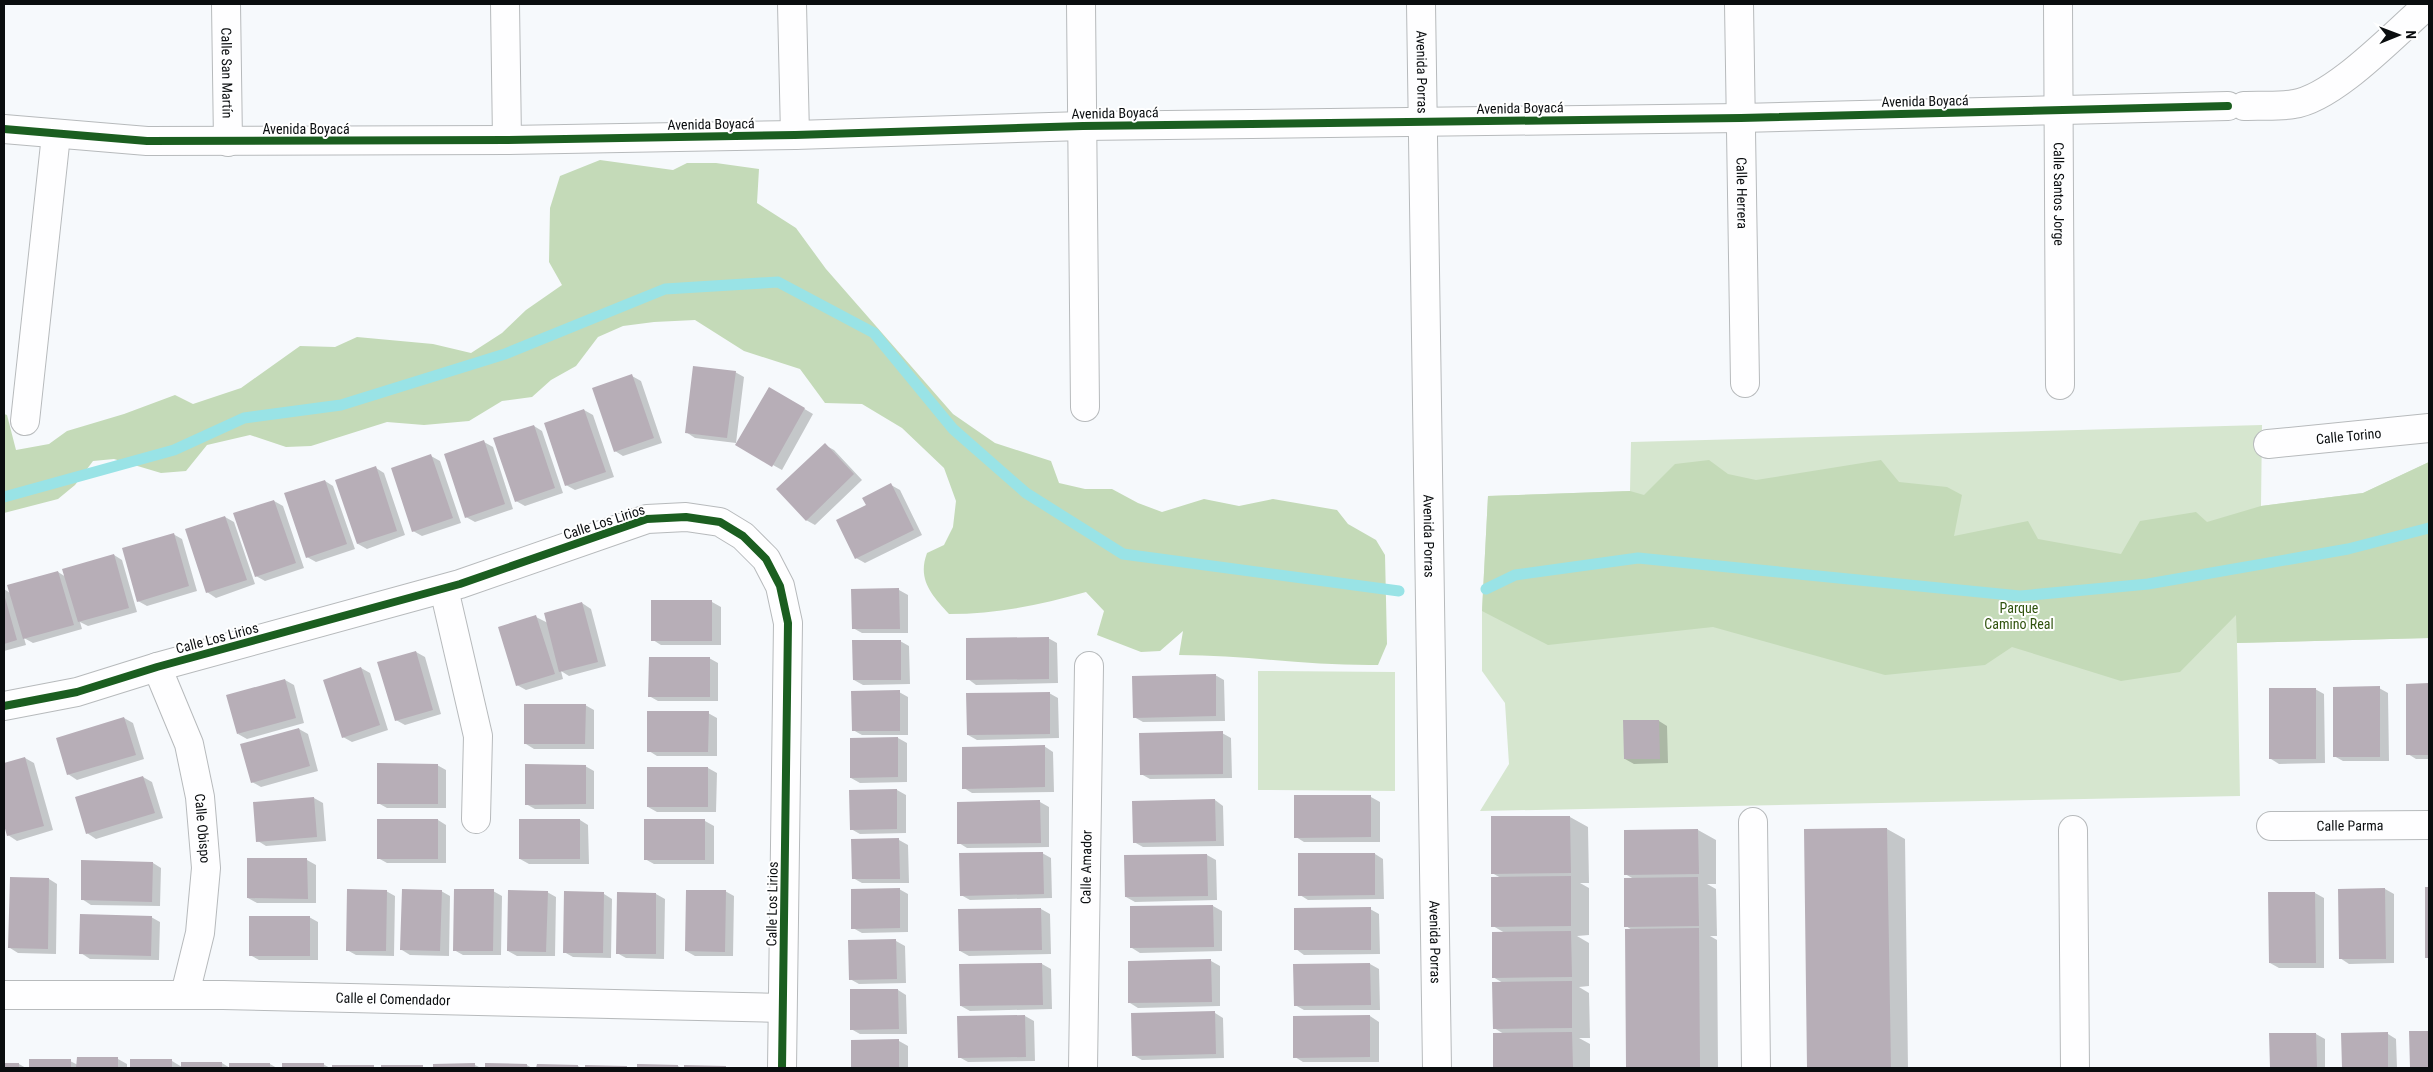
<svg xmlns="http://www.w3.org/2000/svg" width="2433" height="1072" font-family="'Roboto Condensed',sans-serif">
	<style>
		.green { fill: #d6e6cf }
		.forest { fill: #c4dab8 }
		.shadow { fill: #0003 }
		.lines { fill: none; stroke-linecap: round; stroke-linejoin: round }
		.stream { stroke: #99e3e6; stroke-width: 11 }
		.building { fill: #b7aeb7 }
		.street-casing { stroke: #b7babc; stroke-width: 30 }
		.secondary-casing { stroke: #b7babc; stroke-width: 30 }
		.street { stroke: #fefeff; stroke-width: 28 }
		.secondary { stroke: #fefeff; stroke-width: 28 }
		.cycleway-casing { stroke: #fff; stroke-width: 11 }
		.cycleway { stroke: #1b5e20; stroke-width: 8 }
		.labels { text-anchor: middle; dominant-baseline: central; stroke-width: 4; stroke-linejoin: round; paint-order: stroke }
		.street-label { font-size: 14px; fill: #0a0d0f; stroke: #fff }
		.park-label { font-size: 14px; fill: #31530f; stroke: #fff }
	</style>
	<rect width="100%" height="100%" fill="#f6f9fc"/>
	<path class="green" d="M2262,425L2261,506L2363,493L2429,462V638L2237,643L2240,796L1480,811L1509,764L1505,703L1482,671V611L1488,496L1630,491L1631,442Z
		M1258,671L1395,672V791L1258,790Z"/>
	<path class="forest" d="M600,160L673,170L687,163H716L759,169L757,203L796,228L826,269L953,414L995,443L1051,461L1059,483L1085,489H1112L1138,503L1162,512L1204,499L1239,506L1273,499L1337,510L1348,524L1376,540L1385,555L1387,644L1378,665C1311,666 1245,655 1179,655L1183,631L1160,651L1141,652L1097,635L1104,611L1086,592C1040,605 997,614 949,614C932,595 917,580 927,553L944,545L953,527L956,501L944,468L902,428L862,404L825,403L800,369L744,351L695,320L654,322L623,326L598,337L576,366L551,380L532,397L502,401L469,421L424,425L387,422L311,446L286,447L250,435L207,445L186,471L161,473L114,459L93,461L75,485L58,499L4,513V414L7,415L16,450L49,444L67,431L124,414L175,395L193,404L241,388L300,346L335,347L357,337L433,344L471,353L502,333L526,310L562,285L549,262L550,208L560,176Z
		M1709,460L1728,474L1756,480L1881,460L1899,482L1947,487L1962,495L1954,536L2028,521L2038,539L2121,554L2140,521L2196,512L2207,522L2261,506L2363,493L2429,462V638L2237,643L2236,615L2180,672L2121,681L2012,647L1985,665L1885,675L1713,627L1548,645L1482,611L1488,496L1630,491L1644,495L1675,464Z"/>
	<path class="shadow" d="M735,372L744,377L736,443L695,438L686,432Z
		M632,376L641,381L662,443L623,456L615,451Z
		M769,388L813,414L782,470L737,445Z
		M584,410L593,415L614,477L575,490L566,485Z
		M534,426L542,431L563,493L525,506L516,501Z
		M484,442L493,447L513,509L475,522L466,517Z
		M825,445L834,450L862,480L815,525L806,520Z
		M431,456L440,461L461,523L422,536L413,531Z
		M376,468L384,473L405,535L367,549L358,544Z
		M325,481L333,486L355,549L316,562L307,557Z
		M891,485L900,490L922,535L865,563L856,558L868,506Z
		M274,501L283,506L304,568L265,581L256,576Z
		M225,517L234,522L255,584L216,598L207,592Z
		M173,534L182,539L197,591L147,606L138,601Z
		M114,555L122,560L137,612L88,626L80,622L82,629L33,643L24,638L26,645L4,651V589L10,593L58,572L66,577Z
		M899,590L908,595V633H862L853,628Z
		M712,602L721,607V645H661L653,640Z
		M582,603L591,609L606,666L569,676L561,671L563,679L526,690L517,685L536,617L548,623Z
		M1048,638L1057,643L1058,683L976,685L968,679Z
		M900,641L909,646L910,684L863,685L854,680Z
		M416,652L425,657L441,714L405,725L396,720Z
		M709,658L718,663V701H658L649,696Z
		M361,668L370,673L388,730L352,742L343,737Z
		M1215,675L1224,680L1225,721L1143,722L1134,717Z
		M285,680L294,685L304,723L247,739L238,734Z
		M2407,685H2429V759H2416L2408,754Z
		M2379,688L2388,693L2389,761H2343L2334,756Z
		M2315,689L2324,694L2325,763L2279,764L2271,759Z
		M899,692L908,697V735H862L853,730Z
		M1049,693L1058,698L1059,738L977,740L968,735Z
		M585,705L594,710V749H534L526,744Z
		M708,713L717,718V756H657L649,751Z
		M124,718L133,723L144,759L77,780L68,774Z
		M1659,721L1667,726L1668,763L1634,764L1625,759Z
		M299,729L308,734L318,771L261,787L252,782Z
		M1222,733L1231,738L1232,778L1150,779L1141,774Z
		M898,738L907,743V782L860,783L851,778Z
		M1044,746L1053,752L1054,792L972,793L964,788Z
		M25,758L34,763L53,830L17,841L8,835L4,820V764Z
		M437,765L446,770V808H387L378,803Z
		M585,766L594,771V809H535L526,804Z
		M648,768H708L717,773L716,812H657L648,807Z
		M143,777L152,782L163,818L96,839L87,833Z
		M897,790L906,795V833L860,834L851,829L850,791Z
		M1371,797L1380,802V842H1304L1296,837Z
		M314,798L323,803L326,841L266,846L258,841Z
		M1215,800L1223,806L1224,846L1143,847L1134,842Z
		M1040,802L1049,807V847L967,848L959,843Z
		M1570,817L1588,827L1589,883H1580L1589,888V935L1577,936L1589,943V986L1579,987L1589,993L1590,1038H1579L1590,1044V1068H1494V1034H1504L1494,1028L1503,983L1493,977L1505,933L1493,926L1501,878L1492,873Z
		M438,820L446,825V863H387L378,858Z
		M580,820L588,825L589,864H529L520,859Z
		M705,821L714,826V864H654L645,859Z
		M1887,829L1905,839L1908,1068H1809L1805,830Z
		M1698,830L1716,840V884H1707L1716,889L1717,936H1710L1717,940L1718,1068H1627L1626,930H1632L1626,926L1634,879L1625,874Z
		M852,840H899L908,845L909,883H862L853,878Z
		M1042,853L1051,858L1052,898L970,900L961,895Z
		M1375,854L1383,859L1384,899L1308,900L1300,895Z
		M1207,855L1216,860L1217,900L1135,902L1126,897L1125,857Z
		M248,859L307,860L316,865V903H257L248,898Z
		M153,863L161,868L160,906L91,905L82,899Z
		M49,879L57,884L56,954L18,953L10,948Z
		M4,882H5L4,928Z
		M2426,888H2429V958L2427,957Z
		M899,889L908,894V932L862,933L853,928Z
		M2385,889L2394,894V963L2349,964L2340,958V890Z
		M386,891L395,896L394,956L356,955L347,950Z
		M441,891L450,896L449,956L410,955L402,950Z
		M493,891L502,896L501,955H463L454,950Z
		M725,891L734,896L733,956H695L686,951Z
		M547,892L556,897L555,956H517L508,951Z
		M618,893L656,894L665,899L664,959L626,958L617,953Z
		M2315,893L2324,898V968H2279L2270,963Z
		M604,894L612,899L611,958L573,957L564,952Z
		M1213,906L1222,911V951L1140,953L1132,948Z
		M1041,909L1050,914L1051,954L969,956L960,951L959,910Z
		M1370,909L1379,914L1380,954L1304,955L1296,949Z
		M151,917L160,922L159,960L90,959L81,953Z
		M309,917L318,922V960H259L250,955Z
		M849,941H896L905,946L906,983L859,984L850,979Z
		M1211,961L1220,966V1006L1138,1008L1130,1003Z
		M1042,964L1051,969L1052,1009L970,1011L961,1006Z
		M1370,964L1379,969L1380,1010H1304L1295,1005V965Z
		M898,990L906,995L907,1034H860L851,1029Z
		M1215,1013L1223,1018L1224,1058L1142,1060L1133,1055Z
		M1025,1016L1034,1021L1035,1061L968,1062L959,1057L958,1017Z
		M1370,1016L1379,1022V1062H1303L1295,1057Z
		M2411,1033H2429V1068H2411Z
		M2271,1034H2316L2325,1039V1068H2271Z
		M2343,1034H2388L2396,1039L2397,1068H2343Z
		M852,1041H899L908,1046V1068H852Z
		M118,1059L127,1064V1068H30V1060L70,1061L78,1065Z
		M131,1060L172,1061L182,1067L222,1063L230,1068V1064H270L277,1068H131Z
		M4,1064H19L26,1068H4Z
		M323,1064L330,1068H283V1065Z
		M435,1065H475L481,1068H435Z
		M486,1065H527L532,1068H486Z
		M538,1065L578,1066L582,1068H538Z
		M638,1065L678,1066L682,1068H638Z"/>
	<g class="lines">
		<path class="stream" d="M4,497L174,450L244,418L341,405L505,354L665,289L778,282L874,333L953,429L1026,493L1123,554L1399,591
			M1486,589L1515,575L1638,558L2020,596L2148,584L2348,549L2429,528"/>
	</g>
	<path class="building" d="M693,366L736,371L727,438L685,433Z
		M632,374L654,438L614,452L592,388Z
		M769,387L805,408L772,467L735,445Z
		M584,409L606,472L565,486L544,423Z
		M534,425L555,488L515,502L493,438Z
		M484,440L505,504L465,518L444,454Z
		M825,443L854,474L806,521L776,489Z
		M431,454L453,518L412,532L391,468Z
		M376,466L397,531L357,544L335,480Z
		M325,480L347,544L306,558L284,493Z
		M891,483L914,530L855,559L836,520L866,505L862,498Z
		M274,500L296,563L255,577L233,513Z
		M225,516L247,580L206,593L185,529Z
		M174,533L189,586L137,602L122,548Z
		M114,554L129,608L78,622L62,569Z
		M58,571L74,625L23,639L7,585Z
		M899,588L900,629H852L851,589Z
		M4,594L17,640L4,644Z
		M651,600H712V641H651Z
		M582,602L598,662L559,672L544,613Z
		M536,615L555,674L516,686L498,627Z
		M1049,637V679L966,680V638Z
		M852,640H901V680H853Z
		M416,651L433,710L395,721L377,662Z
		M649,657H710V697H648Z
		M361,667L380,725L342,738L323,680Z
		M1216,674V716L1133,718L1132,676Z
		M285,679L296,718L237,734L226,695Z
		M2429,683V755H2406V684Z
		M2380,686V757H2333V687Z
		M2269,688H2316V759H2269Z
		M900,690V731H852L851,691Z
		M1050,692V734L967,735L966,693Z
		M524,704H586L585,744H524Z
		M647,711H709L708,752H647Z
		M124,717L136,755L67,775L56,738Z
		M1623,720H1659L1660,759H1624Z
		M299,728L310,766L251,783L240,744Z
		M1223,731V774L1140,775L1139,733Z
		M898,737V777L850,778V738Z
		M1045,745V787L962,789V747Z
		M25,757L44,826L7,836L4,825V763Z
		M377,763L438,764V804H377Z
		M525,764L586,765V804L525,805Z
		M647,767H708V807H647Z
		M143,776L155,813L86,834L75,797Z
		M897,789V829L850,830L849,790Z
		M1294,795H1371V837L1294,838Z
		M314,797L317,837L256,842L253,802Z
		M1215,799L1216,841L1133,843L1132,801Z
		M1040,800L1041,843L957,844V802Z
		M1491,816H1570L1571,873L1491,874Z
		M377,819H438V859H377Z
		M519,819H580V859H519Z
		M644,819H705V860H644Z
		M1887,828L1891,1068H1807L1804,829Z
		M1698,829L1699,874L1624,875V830Z
		M899,838L900,879H852L851,839Z
		M1043,852L1044,894L960,896L959,853Z
		M1298,853H1375V895L1298,896Z
		M1207,854L1208,896L1125,897L1124,855Z
		M247,858H307L308,899L247,898Z
		M81,860L153,862L152,902L81,900Z
		M1571,876V926L1491,927V877Z
		M10,877L49,878L48,949L8,948Z
		M1698,877L1699,926L1624,927V878Z
		M2425,887H2429V958H2425Z
		M900,888V928L851,929V889Z
		M2385,888L2386,959H2339L2338,889Z
		M347,889L387,890L386,951H346Z
		M402,889L442,890L440,951L400,950Z
		M454,889H494L493,951H453Z
		M508,890L548,891L546,952L507,951Z
		M686,890H726L725,952L685,951Z
		M564,891L604,892L603,953H563Z
		M617,892L656,893V954H616Z
		M2268,892H2315L2316,963H2269Z
		M1213,905L1214,947L1130,948V906Z
		M1371,907V950H1294V908Z
		M1041,908L1042,950L959,951L958,909Z
		M80,914L152,916L151,956L79,954Z
		M249,916H310V956H249Z
		M1699,928L1700,1068H1626L1625,929Z
		M1571,931L1572,977L1492,978V932Z
		M896,939L897,979L849,980L848,940Z
		M1211,959L1212,1002L1128,1003V961Z
		M1042,963L1043,1005L960,1006L959,964Z
		M1370,963L1371,1005L1294,1006L1293,964Z
		M1572,981V1028L1493,1029L1492,982Z
		M850,989H898L899,1029L850,1030Z
		M1215,1011L1216,1054L1132,1056L1131,1013Z
		M1025,1015L1026,1057L958,1058L957,1016Z
		M1370,1015V1057L1293,1058V1016Z
		M2409,1031H2429V1068H2410Z
		M1572,1032L1573,1068H1493V1033Z
		M2388,1032V1068H2342L2341,1033Z
		M2269,1033H2316L2317,1068H2270Z
		M899,1039V1068H851V1040Z
		M77,1057H118V1068H76Z
		M29,1059H71V1068H29Z
		M130,1059H172V1068H130Z
		M181,1062H222V1068H181Z
		M4,1063H19V1068H4Z
		M229,1063H270V1068H229Z
		M282,1063H324V1068H282Z
		M475,1063V1068H433V1064Z
		M485,1063L527,1064V1068H485Z
		M537,1064L578,1065V1068H536Z
		M637,1064L678,1065V1068H637Z
		M332,1065H374V1068H332Z
		M381,1065H423V1068H381Z
		M585,1065L627,1066V1068H585Z
		M684,1065L726,1066V1068H684Z"/>
	<g class="lines">
		<g class="street-casing">
			<g id="street">
				<path id="s1" d="M226,4L228,142"/>
				<path d="M505,4L507,140"/>
				<path d="M792,4L795,135"/>
				<path d="M1081,4L1085,407"/>
				<path id="s2" d="M1739,4L1745,383"/>
				<path id="s3" d="M2058,4L2060,385"/>
				<path d="M2244,106C2260,105 2278,107 2294,104C2335,98 2396,32 2429,4"/>
				<path d="M4,129L147,141L507,140L795,135L1083,126L1741,118L2228,106"/>
				<path d="M25,421L56,135"/>
				<path id="s4" d="M2268,444L2429,428"/>
				<path d="M444,589L478,736L476,819"/>
				<path id="s5" d="M157,667L189,744L200,797L206,868L200,933L185,994"/>
				<path d="M4,706L77,692L157,667L460,584L647,519L686,517L720,522L743,536L766,559L780,586L788,623L782,1068"/>
				<path d="M1753,822L1756,1068"/>
				<path id="s6" d="M2271,826L2429,825"/>
				<path d="M2073,830L2075,1068"/>
				<path id="s7" d="M4,995H223L782,1008"/>
				<path id="s8" d="M1083,1068L1089,666"/>
			</g>
		</g>
		<g class="secondary-casing">
			<g id="secondary">
				<path id="s9" d="M1421,4L1437,1068"/>
			</g>
		</g>
		<use href="#street" class="street"/>
		<use href="#secondary" class="secondary"/>
		<g class="cycleway-casing">
			<path id="cycleway" d="M4,129L147,141L507,140L795,135L1083,126L1741,118L2228,106
				M4,706L77,692L157,667L460,584L647,519L686,517L720,522L743,536L766,559L780,586L788,623L782,1068"/>
		</g>
		<use href="#cycleway" class="cycleway"/>
	</g>
	<g class="labels">
		<g class="street-label">
			<text stroke="none"><textPath href="#s9" startOffset="68">Avenida Porras</textPath></text>
			<text stroke="none"><textPath href="#s1" startOffset="69">Calle San Martín</textPath></text>
			<text transform="translate(1925 101) rotate(-1)">Avenida Boyacá</text>
			<text transform="translate(1520 108) rotate(-1)">Avenida Boyacá</text>
			<text transform="translate(1115 113) rotate(-1)">Avenida Boyacá</text>
			<text transform="translate(711 124) rotate(-1)">Avenida Boyacá</text>
			<text x="306" y="129">Avenida Boyacá</text>
			<text stroke="none"><textPath href="#s2" startOffset="189">Calle Herrera</textPath></text>
			<text stroke="none"><textPath href="#s3" startOffset="190">Calle Santos Jorge</textPath></text>
			<text stroke="none"><textPath href="#s4" startOffset="81">Calle Torino</textPath></text>
			<text transform="translate(604 522) rotate(-18)">Calle Los Lirios</text>
			<text stroke="none"><textPath href="#s9" startOffset="532">Avenida Porras</textPath></text>
			<text transform="translate(217 638) rotate(-15)">Calle Los Lirios</text>
			<text stroke="none"><textPath href="#s6" startOffset="79">Calle Parma</textPath></text>
			<text stroke="none"><textPath href="#s5" startOffset="169">Calle Obispo</textPath></text>
			<text stroke="none"><textPath href="#s8" startOffset="201">Calle Amador</textPath></text>
			<text transform="translate(772 904) rotate(-89)">Calle Los Lirios</text>
			<text stroke="none"><textPath href="#s9" startOffset="938">Avenida Porras</textPath></text>
			<text stroke="none"><textPath href="#s7" startOffset="389">Calle el Comendador</textPath></text>
		</g>
		<g class="park-label">
			<text x="2019" y="608">Parque<tspan x="2019" dy="16">Camino Real</tspan></text>
		</g>
	</g>
	<rect width="2433" height="1072" fill="none" stroke="#0a0d0f" stroke-width="10"/>
	<g transform="translate(2398 35) rotate(89)" stroke="#ffffff" stroke-width="4" paint-order="stroke">
	<path d="M0-4L9 19L0 12L-9 19Z" fill="#0a0d0f"/>
	<text y="-8" font-size="14" font-weight="bold" text-anchor="middle" fill="#0a0d0f">N</text>
	</g>
</svg>
